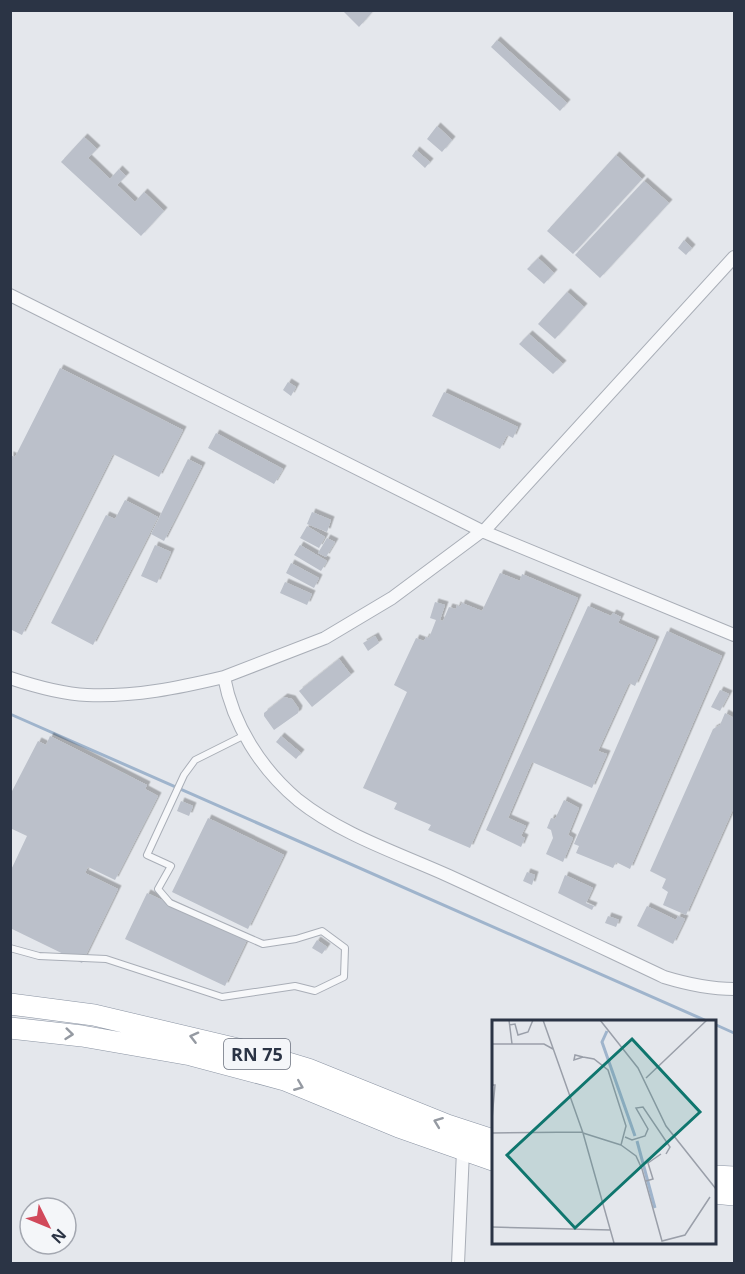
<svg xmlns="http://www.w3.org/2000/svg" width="745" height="1274" font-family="'Open Sans',sans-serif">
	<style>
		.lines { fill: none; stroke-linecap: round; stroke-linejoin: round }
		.stream { stroke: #9fb4cc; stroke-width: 3 }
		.building { fill: #bbc0ca; filter: url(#shadow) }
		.lane-casing { stroke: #a9aeb7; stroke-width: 8 }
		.street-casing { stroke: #a9aeb7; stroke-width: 14 }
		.highway-casing { stroke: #8b94a3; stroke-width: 22 }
		.lane { stroke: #f7f8fa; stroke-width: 6 }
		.street { stroke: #f7f8fa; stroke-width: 12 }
		.highway { stroke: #fff; stroke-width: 21 }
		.oneway { stroke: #959aa2 }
		.labels { text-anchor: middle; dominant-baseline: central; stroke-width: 6; stroke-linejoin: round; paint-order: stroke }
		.shield { fill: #f4f6f9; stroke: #676e7b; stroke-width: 1.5 }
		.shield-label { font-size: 18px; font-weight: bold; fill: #2b3445 }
		.inset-river { fill: none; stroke: #9fb4cc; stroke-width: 3 }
		.inset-road { fill: none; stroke: #9a9fa9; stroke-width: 1.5 }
		.view { fill: #0f766e; fill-opacity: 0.15; stroke: #0f766e; stroke-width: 3 }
		.inset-edge { fill: none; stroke: #2b3445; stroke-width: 3 }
	</style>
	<defs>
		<filter id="shadow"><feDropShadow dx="3.5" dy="-3.5" stdDeviation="0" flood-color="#0004"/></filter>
	</defs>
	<rect width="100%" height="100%" fill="#e4e7ec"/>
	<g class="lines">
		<path class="stream" d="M10,714L709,1022
			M714,1024L734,1033"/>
	</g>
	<path class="building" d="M342,10H374L359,27Z
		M497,40L567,103L560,111L491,47Z
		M437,126L452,140L442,152L427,139Z
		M84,137L97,149L88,158L110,179L119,169L126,176L117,185L135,202L144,192L164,211L141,236L61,162Z
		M416,150L430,162L425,168L412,156Z
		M616,155L642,179L573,254L547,231Z
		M644,181L669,203L600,278L575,255Z
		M684,240L692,248L686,255L678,248Z
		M538,258L554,273L544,284L527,269Z
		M567,292L584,307L555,339L538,324Z
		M529,334L563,364L553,374L519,344Z
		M60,368L183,430L159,477L113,454L22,635L10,629V455L15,457Z
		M288,382L296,387L291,396L283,390Z
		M444,392L518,427L513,438L507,435L500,449L432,416Z
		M216,433L283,469L274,484L208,448Z
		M188,459L202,466L164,541L151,534Z
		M125,500L158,517L93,645L51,623L106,515L115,519Z
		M312,512L331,520L327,532L307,524Z
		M307,526L325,537L319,548L300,538Z
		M327,538L335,542L326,557L318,553Z
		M155,545L171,552L157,583L141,576Z
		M300,545L327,561L321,571L294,555Z
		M291,563L319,578L314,588L286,573Z
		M500,573L520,581L522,574L578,598L470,848L428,830L431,825L394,809L397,803L363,788L407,692L394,685L416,638L424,641L426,637L429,638L436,620L430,618L435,602L445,605L440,620L443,621L449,607L456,609L457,605L460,607L462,603L482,611Z
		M285,582L312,594L307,605L280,593Z
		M588,606L611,616L613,613L621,617L618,623L656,640L635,686L629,683L598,751L607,754L592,788L532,762L508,818L526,826L521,836L525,838L521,847L486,830Z
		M667,631L722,656L630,869L616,862L613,868L576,853L579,846L574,844Z
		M375,636L379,643L368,651L363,643Z
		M339,659L351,675L312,707L299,691Z
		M720,690L729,694L720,711L711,707Z
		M284,697L292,699L299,709L298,713L274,730L264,716V713Z
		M725,713L734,718V807L686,915L663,905L668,892L662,888L666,879L650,871L713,729L720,725Z
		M50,736L147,785L145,789L158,796L115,880L88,867L85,873L118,889L82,963L10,928V872L27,836L10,828V795L38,741L46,745Z
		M281,736L301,753L296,759L276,742Z
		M564,800L579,808L568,835L573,838L563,862L546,854L553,838L551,830L547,828L551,818L555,819Z
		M181,801L193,806L189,816L177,811Z
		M208,818L284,855L248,929L172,892Z
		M527,872L535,875L532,885L523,881Z
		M565,875L593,888L586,903L594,906L592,910L558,893Z
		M147,893L247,940L225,986L125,939Z
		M647,906L676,920L678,916L685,919L673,944L637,926Z
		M608,916L619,920L616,927L605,923Z
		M317,940L327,947L322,954L312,948Z"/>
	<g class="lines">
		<g class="lane-casing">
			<path id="lane" d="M10,948L39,956L106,959L222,997L295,986L315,991L344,977L345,948L322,931L296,939L263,944L170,903L158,889L171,866L147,855L184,775L195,760L245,735"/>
		</g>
		<g class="street-casing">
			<path id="street" d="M10,295L482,531L734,635
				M482,531L392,598L325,638L224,677C233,725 261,769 298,800C342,835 398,853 449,876C521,909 592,943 664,977C687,984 710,989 734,989
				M484,531L734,257
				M10,678C34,686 61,694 87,695C134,697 178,688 224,677
				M458,1264L463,1151"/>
		</g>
		<g class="highway-casing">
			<path id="highway" d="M10,1004L94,1015L255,1053L308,1069L447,1125L493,1140
				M10,1028L82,1036L191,1055L285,1080L399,1127L493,1160
				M714,1176L734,1177
				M714,1193L734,1195"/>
		</g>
		<use href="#lane" class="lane"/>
		<use href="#street" class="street"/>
		<use href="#highway" class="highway"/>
	</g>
	<defs><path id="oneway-chevron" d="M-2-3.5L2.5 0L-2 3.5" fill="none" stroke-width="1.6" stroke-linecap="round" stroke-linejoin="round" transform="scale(1.5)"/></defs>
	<g class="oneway">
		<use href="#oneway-chevron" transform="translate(69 1034) rotate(6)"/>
		<use href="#oneway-chevron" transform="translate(194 1037) rotate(-166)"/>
		<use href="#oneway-chevron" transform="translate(299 1086) rotate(22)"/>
		<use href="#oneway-chevron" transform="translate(438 1122) rotate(-159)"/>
	</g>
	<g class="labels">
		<rect class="shield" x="224" y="1039" width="66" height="30" rx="4.5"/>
		<g class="shield-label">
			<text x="257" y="1054">RN 75</text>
		</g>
	</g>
	<g transform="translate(492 1020)">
		<rect width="224" height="224" fill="#e4e7ec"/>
		<path class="inset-river" d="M115,11L110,22L143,116M145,121L163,188"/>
		<path class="inset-road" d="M17,0L20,24M51,0L91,113L122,223M108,0L146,48L174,106L224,169M17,5L23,4L26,15L36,12L41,0M0,24H52L61,29M154,58L215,0M0,65H3L0,99M0,113L91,112M91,113L129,125L134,106L116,50L102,39L91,37L83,35L82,40L91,37M133,117L140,120L153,116L156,109L144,88L151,87L178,127L174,134M129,125L144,136L150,149L170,221L193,215L218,177M154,161L161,159L156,143L169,134M0,207L119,210"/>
		<path class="view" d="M140,19L208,92L83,208L15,135Z"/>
		<rect width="224" height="224" class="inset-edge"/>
	</g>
	<rect width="745" height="1274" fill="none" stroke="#2b3445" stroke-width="24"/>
	<g transform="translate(48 1226) rotate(133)"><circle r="28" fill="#f4f6f9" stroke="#a4a8b1" stroke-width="1.5"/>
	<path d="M0-4.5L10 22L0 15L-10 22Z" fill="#d1495b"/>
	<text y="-9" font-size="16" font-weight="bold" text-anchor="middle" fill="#2b3445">N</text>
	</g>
</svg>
